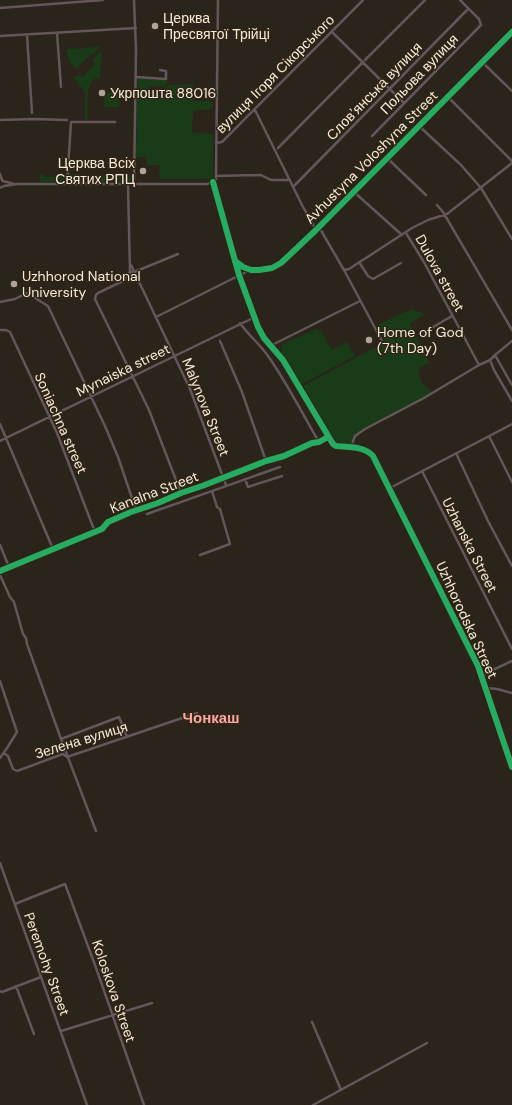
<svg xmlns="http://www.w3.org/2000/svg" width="512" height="1105" font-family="'DM Sans',sans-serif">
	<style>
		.green { fill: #1a3b17 }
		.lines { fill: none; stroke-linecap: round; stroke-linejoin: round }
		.minor { stroke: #64565a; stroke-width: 2.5 }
		.cycleway-casing { stroke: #312513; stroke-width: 8 }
		.cycleway { stroke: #26ab63; stroke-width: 6 }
		.poi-dot { fill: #ada59b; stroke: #312513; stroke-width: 1.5 }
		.labels { text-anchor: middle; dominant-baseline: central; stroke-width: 3; stroke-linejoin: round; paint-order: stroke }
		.poi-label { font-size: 14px; fill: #f3ebe0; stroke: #312513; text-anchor: start }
		.street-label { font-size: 14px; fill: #f3ebe0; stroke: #312513 }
		.neighbourhood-label { font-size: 15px; font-weight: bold; fill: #fba7a7; stroke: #312513 }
	</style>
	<rect width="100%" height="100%" fill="#2a241a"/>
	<path class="green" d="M100,46L93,55L92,53L78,67L79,69L78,70L68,60L67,49L77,48L78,49Z
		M102,50L100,78L94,79C85,88 88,107 88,120H85V92L73,77H77L79,75L82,77L95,64L93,60Z
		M137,78L165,80L168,83L162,87L150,86L147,90L138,88Z
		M193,84V101H209L213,104L212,109L193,111L192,132L213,134V175L212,179H160L159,165H147V157H136L137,91H145L147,92V98L165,96V87L168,85Z
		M117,92H119V107H104L105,93Z
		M39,174H43L44,177L66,176V182L40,183Z
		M69,174H78L79,176L94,174L96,182L82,183L75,176L81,183H68Z
		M107,174L108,176H124L130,174L132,182H117V180H109V182H97L98,175Z
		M412,309L417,311L424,314L410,324L429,363L421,367L418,372C420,381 425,388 433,392L354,436L350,445L344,446L335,443L302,387L303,386L385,342L378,330L377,325Z
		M316,329L321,331L332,350L347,342L355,356L302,384L300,382L281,353L282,344Z"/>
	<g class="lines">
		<path class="minor" d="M134,0L136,50L134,184
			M0,8L103,0
			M332,32L404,103
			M57,33L61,87
			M27,35L32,113
			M0,36L136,28
			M365,60L425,0
			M482,62L512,91
			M136,77L166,79V71L160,70
			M448,97L512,161
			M255,110L302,205L316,230
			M0,120L33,119L67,120
			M419,126L461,165L481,188L512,239
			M372,136L481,25L479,19L460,0
			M216,143L222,142L363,0
			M278,148L363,62
			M387,158L426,195
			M0,174L2,180
			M216,176L261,175L271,180H290
			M3,181L14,184
			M213,182L239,275L258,327L264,338L283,360L333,444L336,446C347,447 365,446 373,456L478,666L512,767
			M213,182L216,180V176L218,0
			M67,184L71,122H115
			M128,185L130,272L125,280L98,293L96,295L95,299L149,410L181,493
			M293,187L468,9
			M0,188L4,186L17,184H207L213,182
			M354,192L402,235
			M437,205L443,212L512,330
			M319,227L344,270L349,269L412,228L428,220L447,214L512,163
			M406,233L425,264L479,365
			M236,261L246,268L259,270L272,268L281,263L316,230L512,32
			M359,262L368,276L373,279L401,263
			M131,265L190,389L226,485
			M344,270L382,341
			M130,272H134L178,254
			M0,302L15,299L27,293L48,306L105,426L118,457L136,510
			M156,317L250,270
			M240,323C248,335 260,344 268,356C287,383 302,413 319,442
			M433,327L452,316
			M0,330H6L10,332L57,433L95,532
			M220,341L242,392L266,461
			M272,345L360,301
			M495,355L512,385
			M490,360L494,370L512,401
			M0,424L53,549
			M489,436L512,482
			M0,441L255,317
			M351,447L355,436L365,429L424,398L479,365L490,360L495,355L512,341
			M456,453L488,521L512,566
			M422,471L512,649
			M245,479L248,487L282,476
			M390,488L512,424
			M147,514L280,467
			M0,545L9,567
			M200,555L230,544L220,509L217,507L212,491
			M0,571L102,529L108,522L131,512L158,503L181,493L202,486L266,461L284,456L312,443L319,442L328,437
			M0,575L10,597L14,602L23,634L26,638L27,644L61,739L96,831
			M482,675L512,661
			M0,681L17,732L7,748L0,758
			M486,688L497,689L512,693
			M61,739L119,717L127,737
			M4,753L8,756L13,769L17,771L63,754L67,757L197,713
			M0,863L87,1105
			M15,904L65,884L95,965L144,1105
			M16,986L34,1034
			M0,991L2,992L41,977
			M312,1022L341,1090
			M61,1031L152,1003
			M313,1105L427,1043"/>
		<g class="cycleway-casing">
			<path id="cycleway" d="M213,182L239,275L258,327L264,338L283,360L333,444L336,446C347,447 365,446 373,456L478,666L512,767
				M235,261L243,267L251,270H259L272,268L281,263L316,230L512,32
				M0,571L102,529L108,522L131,512L158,503L181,493L202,486L266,461L284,456L312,443L319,442L328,437"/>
		</g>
		<use href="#cycleway" class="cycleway"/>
	</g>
	<g class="poi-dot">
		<circle cx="155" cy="26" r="4"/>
		<circle cx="102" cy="93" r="4"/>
		<circle cx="143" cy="171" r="4"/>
		<circle cx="14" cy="284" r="4"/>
		<circle cx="369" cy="340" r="4"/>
	</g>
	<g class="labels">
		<g class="poi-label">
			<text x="163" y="18">Церква<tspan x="163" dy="16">Пресвятої Трійці</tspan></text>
			<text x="110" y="93">Укрпошта 88016</text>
			<text x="135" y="163" text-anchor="end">Церква Всіх<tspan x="135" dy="16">Святих РПЦ</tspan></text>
			<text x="22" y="276">Uzhhorod National<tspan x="22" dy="16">University</tspan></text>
			<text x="377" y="332">Home of God<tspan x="377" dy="16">(7th Day)</tspan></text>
		</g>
		<g class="street-label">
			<text transform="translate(275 74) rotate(-45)">вулиця Ігоря Сікорського</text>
			<text transform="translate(419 74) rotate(-46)">Польова вулиця</text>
			<text transform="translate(374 91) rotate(-46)">Словʼянська вулиця</text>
			<text transform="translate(371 157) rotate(-45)">Avhustyna Voloshyna Street</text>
			<text transform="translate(440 273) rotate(61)">Dulova street</text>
			<text transform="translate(123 370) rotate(-26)">Mynaiska street</text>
			<text transform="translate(206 407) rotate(68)">Malynova Street</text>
			<text transform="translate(61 423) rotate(66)">Soniachna street</text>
			<text transform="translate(154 492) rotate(-21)">Kanalna Street</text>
			<text transform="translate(470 545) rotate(63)">Uzhanska Street</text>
			<text transform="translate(467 620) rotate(65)">Uzhhorodska Street</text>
			<text transform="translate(81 740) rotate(-17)">Зелена вулиця</text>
			<text transform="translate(47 964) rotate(70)">Peremohy Street</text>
			<text transform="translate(114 991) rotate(71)">Koloskova Street</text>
		</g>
		<g class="neighbourhood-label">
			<text x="211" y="718">Чонкаш</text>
		</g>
	</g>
</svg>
